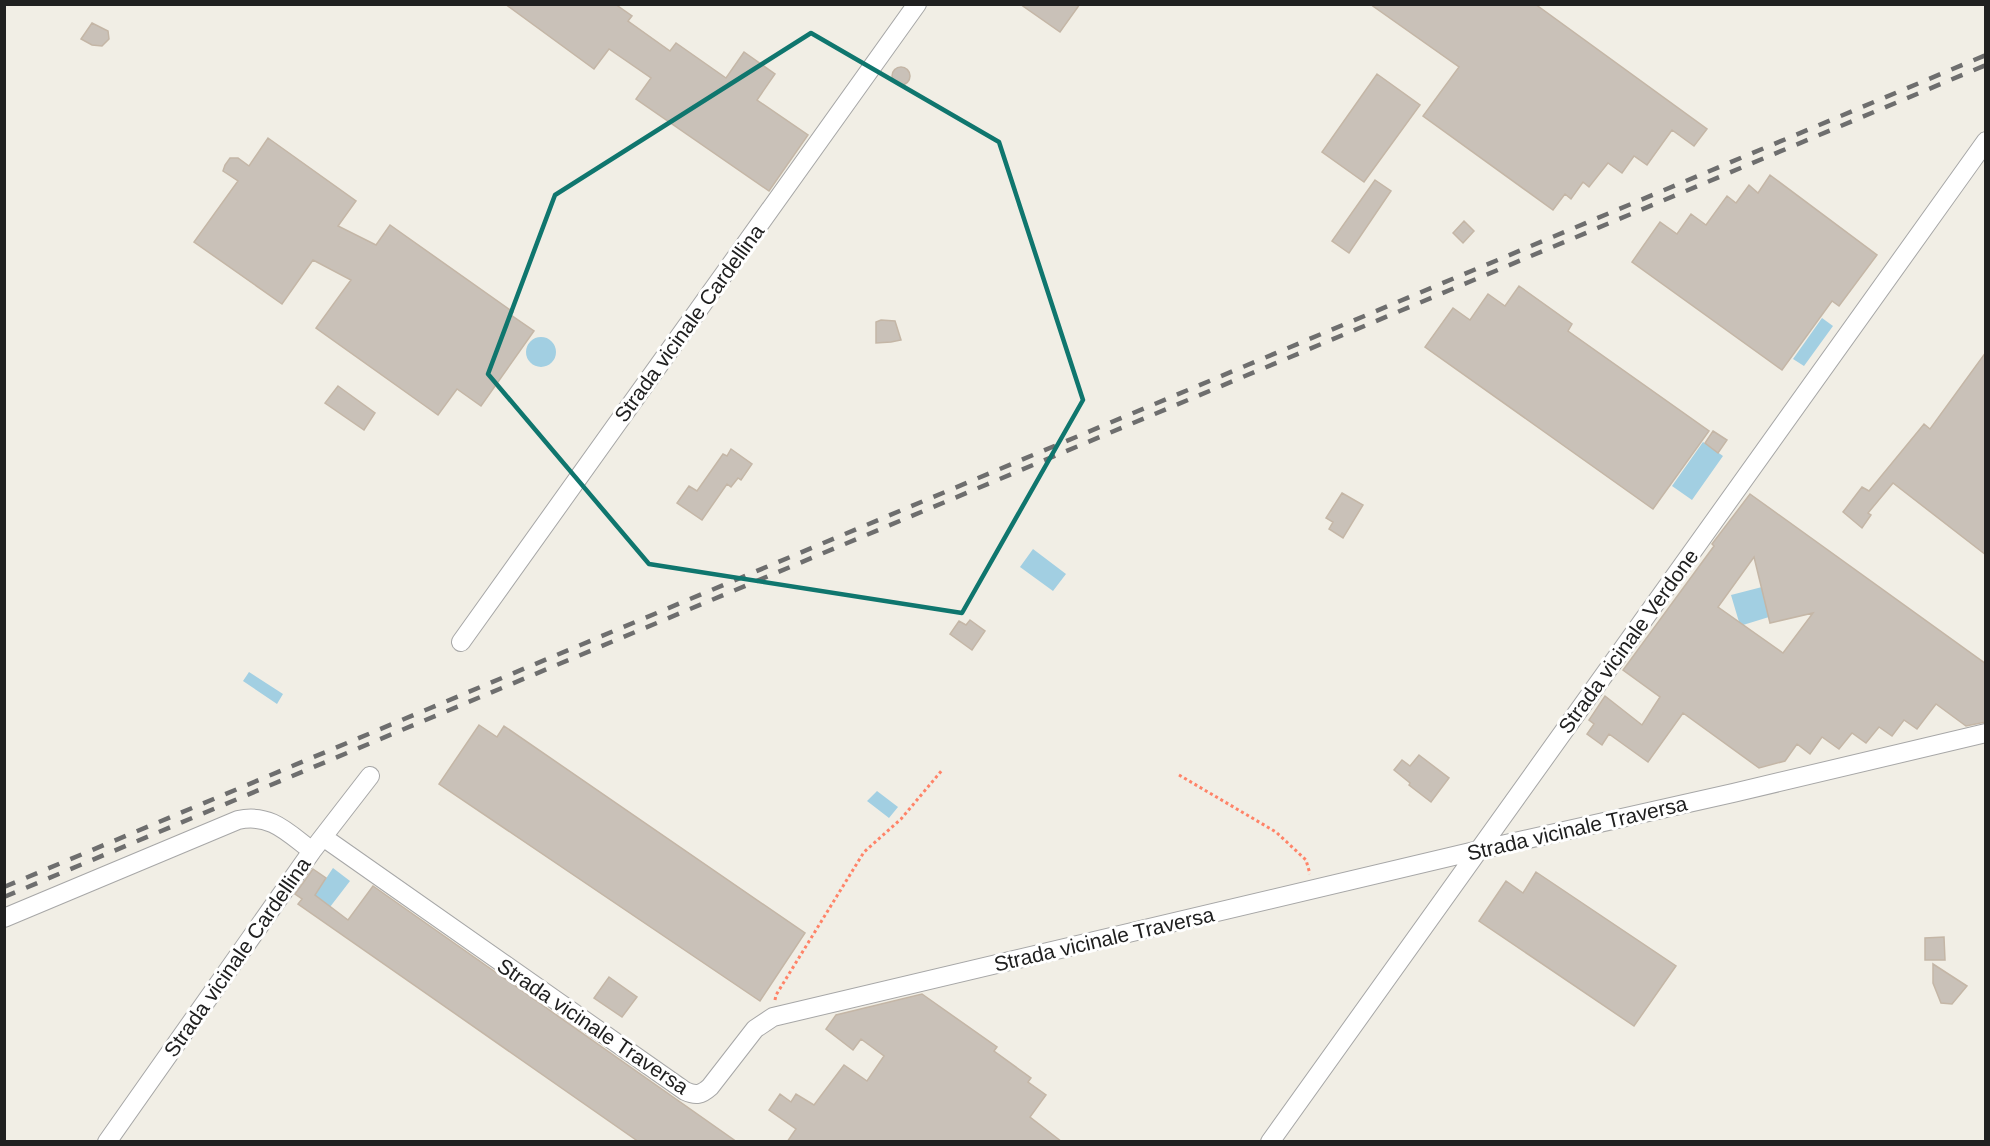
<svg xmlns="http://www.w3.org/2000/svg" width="1990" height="1146" font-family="Helvetica,sans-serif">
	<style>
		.water { fill: #a2cfe2 }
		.building { fill: #c9c1b8; stroke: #c4b6a6; stroke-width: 1.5; fill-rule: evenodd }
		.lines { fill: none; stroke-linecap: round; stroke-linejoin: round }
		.minor-casing { stroke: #a7a7a7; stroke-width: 20 }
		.path { stroke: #ff8368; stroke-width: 3; stroke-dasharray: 3 3; stroke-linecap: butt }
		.minor { stroke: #fff; stroke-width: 18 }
		.rail { stroke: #6e6e6e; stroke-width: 4.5; stroke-dasharray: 12 12; stroke-linecap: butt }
		.marked { fill: none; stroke: #0f766e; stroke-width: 4.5; stroke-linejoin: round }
		.labels { text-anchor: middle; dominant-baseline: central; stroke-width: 6; stroke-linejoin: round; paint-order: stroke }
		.street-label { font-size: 21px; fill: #202020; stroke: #fff }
	</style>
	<rect width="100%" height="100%" fill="#f1eee5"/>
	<path class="water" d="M1822,318L1833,326L1804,366L1793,359Z
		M526 352a15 15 0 1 1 30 0a15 15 0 1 1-30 0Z
		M1703,442L1723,456L1692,500L1672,486Z
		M1033,549L1066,574L1053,591L1020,567Z
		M1762,587L1769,617L1743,625L1739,622L1731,595Z
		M249,672L283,694L277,704L243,681Z
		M877,791L898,807L889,818L867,801Z
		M333,868L350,881L330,907L315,895Z"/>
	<path class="building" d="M505,4H615L632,16L628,21L670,51L676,43L726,78L744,52L775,74L757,100L808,135L769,191L636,99L651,78L609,49L594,69Z
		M1020,4H1080L1060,32Z
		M1370,4H1535L1707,129L1694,146L1672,130L1647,165L1634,156L1622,173L1608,163L1589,187L1583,182L1571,199L1565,194L1553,210L1423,116L1459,67Z
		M92,23L108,31L109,39L102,46L92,45L81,39Z
		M892 76a9 9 0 1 1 18 0a9 9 0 1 1-18 0Z
		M1377,74L1420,105L1364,182L1322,152Z
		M268,138L356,201L338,226L376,245L390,225L513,312L511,315L534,331L481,406L457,389L438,415L316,328L351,280L313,260L282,304L194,242L238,181L223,171L225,165L230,158H238L249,166Z
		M1770,175L1877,255L1839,306L1832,301L1782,370L1632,262L1660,222L1677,234L1691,214L1706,225L1727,196L1736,203L1749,185L1758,193Z
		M1375,180L1391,191L1349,253L1332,241Z
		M1464,221L1474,231L1463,243L1453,233Z
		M1519,286L1572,324L1568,331L1709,431L1653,509L1425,347L1453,308L1470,320L1488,294L1505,306Z
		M881,320L895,321L901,340L891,342L876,343V322Z
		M1986,352V555L1893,483L1868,513L1871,515L1862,528L1843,512L1862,487L1869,491L1924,424L1930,429Z
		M338,386L375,413L364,430L325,403Z
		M1713,431L1727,440L1718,453L1705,443Z
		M731,449L752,464L741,480L738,478L731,487L727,484L702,520L677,503L689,486L697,491L723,454L727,456Z
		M1342,493L1363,505L1343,538L1329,529L1333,522L1326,518Z
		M1750,494L1986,664V722L1966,726L1936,704L1917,729L1904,720L1892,736L1879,727L1866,743L1852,733L1839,749L1822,737L1810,754L1797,744L1785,761L1759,768L1683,713L1648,762L1609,734L1602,745L1587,734L1594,724L1589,720L1605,696L1642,725L1660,697L1623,670L1714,546L1712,544ZM1754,557L1770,623L1813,613L1783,653L1718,607Z
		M970,620L985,631L972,650L950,634L959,621L966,625Z
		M479,725L497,737L504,726L805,933L760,1001L439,784Z
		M1419,755L1449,778L1431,802L1409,785L1410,783L1394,770L1402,760L1410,766Z
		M313,869L326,878L315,895L348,920L373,886L737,1142H639L298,904L302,899L295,894Z
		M1536,872L1676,966L1634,1026L1479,921L1506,881L1523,893Z
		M1944,937L1945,960H1925V938Z
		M1933,964L1967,986L1952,1004L1941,1003L1933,983Z
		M609,977L637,997L622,1017L594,998Z
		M922,994L997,1047L994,1051L1031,1078L1028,1082L1046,1095L1030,1117L1062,1142H787L796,1129L769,1110L780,1094L791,1102L796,1094L814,1105L844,1065L867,1081L884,1056L861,1039L853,1050L826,1029L836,1015Z"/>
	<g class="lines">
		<g class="minor-casing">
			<path id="minor" d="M461,642L917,4
				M323,837L685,1091C696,1096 701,1095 710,1087L755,1029L773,1017L1479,850L1733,793L1986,733
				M4,918L238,820C271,813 288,833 312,851
				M107,1142L312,851L370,776
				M1270,1142L1986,141"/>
		</g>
		<path class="path" d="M1179,775L1276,832L1306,860L1310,874
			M775,1000L776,995L864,852L901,819L943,769"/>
		<use href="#minor" class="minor"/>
		<path class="rail" d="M4,887L1986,55
			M4,897L1986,65"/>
	</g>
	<path class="marked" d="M811,33L999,142L1083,400L962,613L649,564L488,374L555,195Z"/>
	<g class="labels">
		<g class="street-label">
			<text transform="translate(689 323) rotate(-54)">Strada vicinale Cardellina</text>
			<text transform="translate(1628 641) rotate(-54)">Strada vicinale Verdone</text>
			<text transform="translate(1577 828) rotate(-13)">Strada vicinale Traversa</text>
			<text transform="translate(1104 939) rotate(-13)">Strada vicinale Traversa</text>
			<text transform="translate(237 957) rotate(-55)">Strada vicinale Cardellina</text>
			<text transform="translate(593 1026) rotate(34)">Strada vicinale Traversa</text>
		</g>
	</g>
	<rect width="1990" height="1146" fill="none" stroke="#202020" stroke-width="12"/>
</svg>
